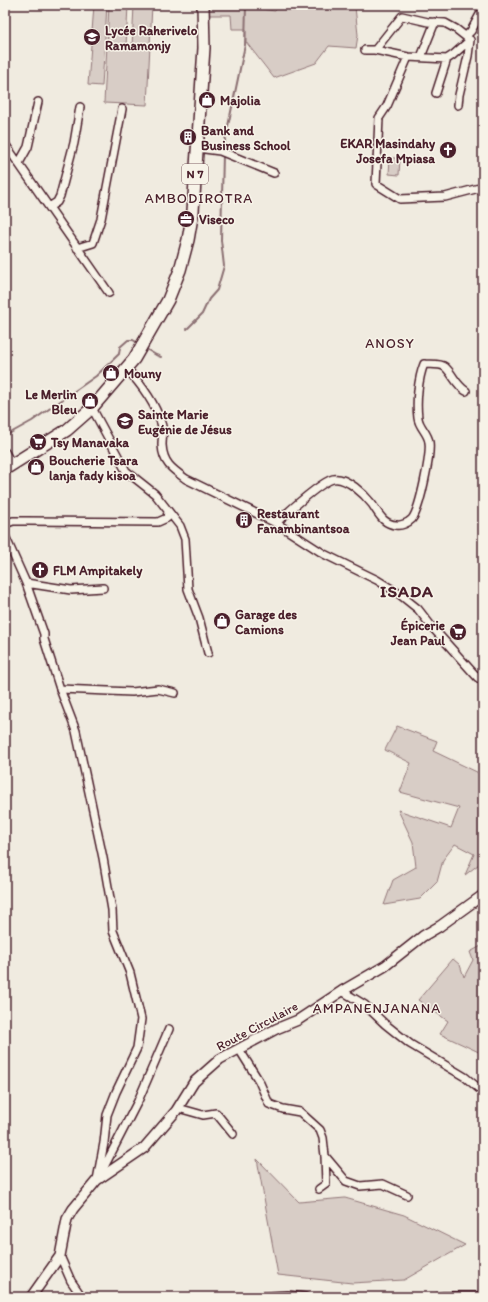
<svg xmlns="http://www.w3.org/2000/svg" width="488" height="1302" font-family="Itim,sans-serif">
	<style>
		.green { fill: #d8cdc6; stroke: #917678 }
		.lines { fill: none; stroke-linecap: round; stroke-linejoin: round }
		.stream { stroke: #8b6f72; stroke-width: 2 }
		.minor-casing { stroke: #4a1f2b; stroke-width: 10 }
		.tertiary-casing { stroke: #4a1f2b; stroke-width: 12 }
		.primary-casing { stroke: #4a1f2b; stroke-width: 14 }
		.minor { stroke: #f7f3e8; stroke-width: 7 }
		.tertiary { stroke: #f7f3e8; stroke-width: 9 }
		.primary { stroke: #f7f3e8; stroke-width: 11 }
		.labels { text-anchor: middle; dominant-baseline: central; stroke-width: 3; stroke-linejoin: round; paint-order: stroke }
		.shield { fill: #f7f3e8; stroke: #7e5f64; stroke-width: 1 }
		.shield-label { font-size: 12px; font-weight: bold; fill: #4a1f2b }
		.poi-label { font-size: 13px; font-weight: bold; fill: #4a1f2b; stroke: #f7f3e8; text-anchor: start }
		.street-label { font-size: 13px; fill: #4a1f2b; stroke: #f7f3e8 }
		.neighbourhood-label { font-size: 14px; letter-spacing: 1px; fill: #4a1f2b; stroke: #f7f3e8 }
		.district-label { font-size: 17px; font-weight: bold; letter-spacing: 1px; fill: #4a1f2b; stroke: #f7f3e8 }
	</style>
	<rect width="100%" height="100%" fill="#f0ebe0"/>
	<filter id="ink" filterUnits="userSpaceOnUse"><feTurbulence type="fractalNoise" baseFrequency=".025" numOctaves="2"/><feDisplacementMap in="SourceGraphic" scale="8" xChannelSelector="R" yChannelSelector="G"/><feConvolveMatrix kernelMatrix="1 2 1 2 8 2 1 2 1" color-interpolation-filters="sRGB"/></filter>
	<g filter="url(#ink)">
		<path class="green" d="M94,5H107L102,86L88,85Z
			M109,5H128L126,46L132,47L134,5H152L147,105L104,103Z
			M205,5H246V7L275,11L278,5H306L330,7L339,5H354L355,7L358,35L356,48L329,46L316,63L274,78L246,42V29H232L231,15H206Z
			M390,158H400L399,175L389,174Z
			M397,726L437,741L433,751L483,775V861L465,875L474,854L455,844L443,860L437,882L420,899L384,905L393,880L416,867L413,842L398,810L451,828L459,808L400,792L411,763L385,750Z
			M483,945V1054L440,1034L448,1021L418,1000L453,959L460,965L464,977L473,960L470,952Z
			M257,1159L299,1202L345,1198L404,1215L465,1245L404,1280L352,1283L278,1275Z"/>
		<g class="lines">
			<path class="stream" d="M223,150L245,45L246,5
				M187,329L202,314L209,299L217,290L224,266L221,240L223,154
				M146,349L156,355L161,357
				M5,436L32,421L96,376L119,354L120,347L128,340H133L138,343"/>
			<g class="minor-casing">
				<path id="minor" d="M466,36L471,31L483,9
					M365,50H375L408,57L447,59L453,55L470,40
					M375,50L402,16L428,22L445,23L456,29L470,40
					M408,57L387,106L379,118L376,184L400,199L445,197L483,187
					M421,57L435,22
					M436,93L447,59
					M458,105L459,95L468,56L470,40
					M5,144L109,293
					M197,148L220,151L274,173
					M19,163L28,147L38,102
					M49,207L57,202L60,196L74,143L80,107
					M77,248L93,243L101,219L122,109
					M126,368C140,383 155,403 161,423C164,430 162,437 162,445C163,463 172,469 186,479L276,523L324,554L377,580L398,593L418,609L432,627L477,677L483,681
					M92,408L126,471L155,494L180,526L185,539L188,589L199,618L208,653
					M5,452L12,465
					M276,523C287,513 320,482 333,479C346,476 365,495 372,504C379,514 383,524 396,525C401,526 408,523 412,519C420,509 431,455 429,442C428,433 419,427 418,418C416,402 418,379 424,364C430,365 440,363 445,367C453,374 456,385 466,391
					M5,524L13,521H26L158,522L167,518L168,511
					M5,536L26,583L44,634V639L60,689L76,731L103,858L112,910L113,931L130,973L141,1019L137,1048L116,1092L107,1115L104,1143L97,1180
					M26,583L71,590L103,588
					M60,689L132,692L158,689L175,693
					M342,991L365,1005L385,1024L410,1044L465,1077L483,1092
					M239,1049L259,1081L269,1104L283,1109L300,1112L320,1130L323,1138L325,1156L326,1184L319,1189
					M178,1108L203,1115L216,1113L233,1134
					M325,1156L346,1181L360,1186L383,1184L407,1195
					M101,1173L138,1101L169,1029
					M60,1256L71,1281L82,1297
					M253,1297L288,1295L305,1297
					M438,1297L444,1296H477L481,1297"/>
			</g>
			<g class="tertiary-casing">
				<path id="tertiary" d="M31,1297L60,1256L67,1219L73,1209L97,1180L144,1148L176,1111L194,1082L220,1059L276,1029L298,1020L342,991L385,966L423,936L440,926L483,895"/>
			</g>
			<g class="primary-casing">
				<path id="primary" d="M5,469L67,430L92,408L134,359L168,300L180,270L188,240L193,211L204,48L203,5"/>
			</g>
			<use href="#minor" class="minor"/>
			<use href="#tertiary" class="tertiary"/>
			<use href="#primary" class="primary"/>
		</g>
	</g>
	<defs>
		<g id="school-disc" transform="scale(0.9)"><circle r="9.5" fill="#4a1f2b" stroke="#f7f3e8"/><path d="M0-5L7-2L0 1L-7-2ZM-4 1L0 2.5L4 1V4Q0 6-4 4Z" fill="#fff"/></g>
		<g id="shop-disc" transform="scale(0.9)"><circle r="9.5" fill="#4a1f2b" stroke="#f7f3e8"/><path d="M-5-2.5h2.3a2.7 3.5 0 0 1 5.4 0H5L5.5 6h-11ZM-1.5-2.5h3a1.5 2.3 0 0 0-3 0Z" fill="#fff"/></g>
		<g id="building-disc" transform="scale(0.9)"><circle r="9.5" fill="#4a1f2b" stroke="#f7f3e8"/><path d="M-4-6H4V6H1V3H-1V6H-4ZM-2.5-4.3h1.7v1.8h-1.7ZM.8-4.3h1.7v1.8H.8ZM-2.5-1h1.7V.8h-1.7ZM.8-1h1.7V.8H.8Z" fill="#fff"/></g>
		<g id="church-disc" transform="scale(0.9)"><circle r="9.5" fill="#4a1f2b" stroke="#f7f3e8"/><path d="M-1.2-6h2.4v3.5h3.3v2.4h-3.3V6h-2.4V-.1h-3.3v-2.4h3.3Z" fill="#fff"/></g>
		<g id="office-disc" transform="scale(0.9)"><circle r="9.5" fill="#4a1f2b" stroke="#f7f3e8"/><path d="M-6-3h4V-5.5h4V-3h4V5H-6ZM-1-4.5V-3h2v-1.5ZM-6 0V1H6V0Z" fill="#fff"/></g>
		<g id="supermarket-disc" transform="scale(0.9)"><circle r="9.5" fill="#4a1f2b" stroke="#f7f3e8"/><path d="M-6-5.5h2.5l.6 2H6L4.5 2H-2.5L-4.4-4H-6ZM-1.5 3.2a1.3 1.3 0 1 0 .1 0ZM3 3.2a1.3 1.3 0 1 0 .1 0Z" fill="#fff"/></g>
	</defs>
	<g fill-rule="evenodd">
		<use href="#school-disc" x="92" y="37"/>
		<use href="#shop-disc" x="207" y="100"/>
		<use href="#building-disc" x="188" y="137"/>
		<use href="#church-disc" x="448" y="150"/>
		<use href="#office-disc" x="186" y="219"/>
		<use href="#shop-disc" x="111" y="373"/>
		<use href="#shop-disc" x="90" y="401"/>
		<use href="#school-disc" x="125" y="421"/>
		<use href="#supermarket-disc" x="38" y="442"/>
		<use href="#shop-disc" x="36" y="467"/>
		<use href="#building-disc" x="244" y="520"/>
		<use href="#church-disc" x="40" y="570"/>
		<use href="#shop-disc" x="222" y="621"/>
		<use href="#supermarket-disc" x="458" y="632"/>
	</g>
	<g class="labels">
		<rect class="shield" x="182" y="164" width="26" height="20" rx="3"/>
		<g class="shield-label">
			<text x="195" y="174">N 7</text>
		</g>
		<g class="poi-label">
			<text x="105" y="30">Lycée Raherivelo<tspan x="105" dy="15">Ramamonjy</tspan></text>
			<text x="220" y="100">Majolia</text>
			<text x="201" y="130">Bank and<tspan x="201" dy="15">Business School</tspan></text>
			<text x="435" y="143" text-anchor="end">EKAR Masindahy<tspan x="435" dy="15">Josefa Mpiasa</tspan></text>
			<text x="199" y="219">Viseco</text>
			<text x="124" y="373">Mouny</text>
			<text x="77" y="394" text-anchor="end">Le Merlin<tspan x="77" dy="15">Bleu</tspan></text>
			<text x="138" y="414">Sainte Marie<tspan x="138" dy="15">Eugénie de Jésus</tspan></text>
			<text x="51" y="442">Tsy Manavaka</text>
			<text x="49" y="460">Boucherie Tsara<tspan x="49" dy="15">lanja fady kisoa</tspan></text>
			<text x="257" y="513">Restaurant<tspan x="257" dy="15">Fanambinantsoa</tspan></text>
			<text x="53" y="570">FLM Ampitakely</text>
			<text x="235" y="614">Garage des<tspan x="235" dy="15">Camions</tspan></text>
			<text x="445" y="625" text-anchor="end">Épicerie<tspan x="445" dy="15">Jean Paul</tspan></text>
		</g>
		<g class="street-label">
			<text transform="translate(257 1026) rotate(-28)">Route Circulaire</text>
		</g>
		<g class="neighbourhood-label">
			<text x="199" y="198">AMBODIROTRA</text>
			<text x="390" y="343">ANOSY</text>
			<text x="377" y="1008">AMPANENJANANA</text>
		</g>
		<g class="district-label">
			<text x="407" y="591">ISADA</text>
		</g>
	</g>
	<rect width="488" height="1302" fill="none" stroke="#f7f3e8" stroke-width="20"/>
	<rect x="10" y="10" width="468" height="1282" fill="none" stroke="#4a1f2b" stroke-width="1.5" filter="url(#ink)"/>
</svg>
